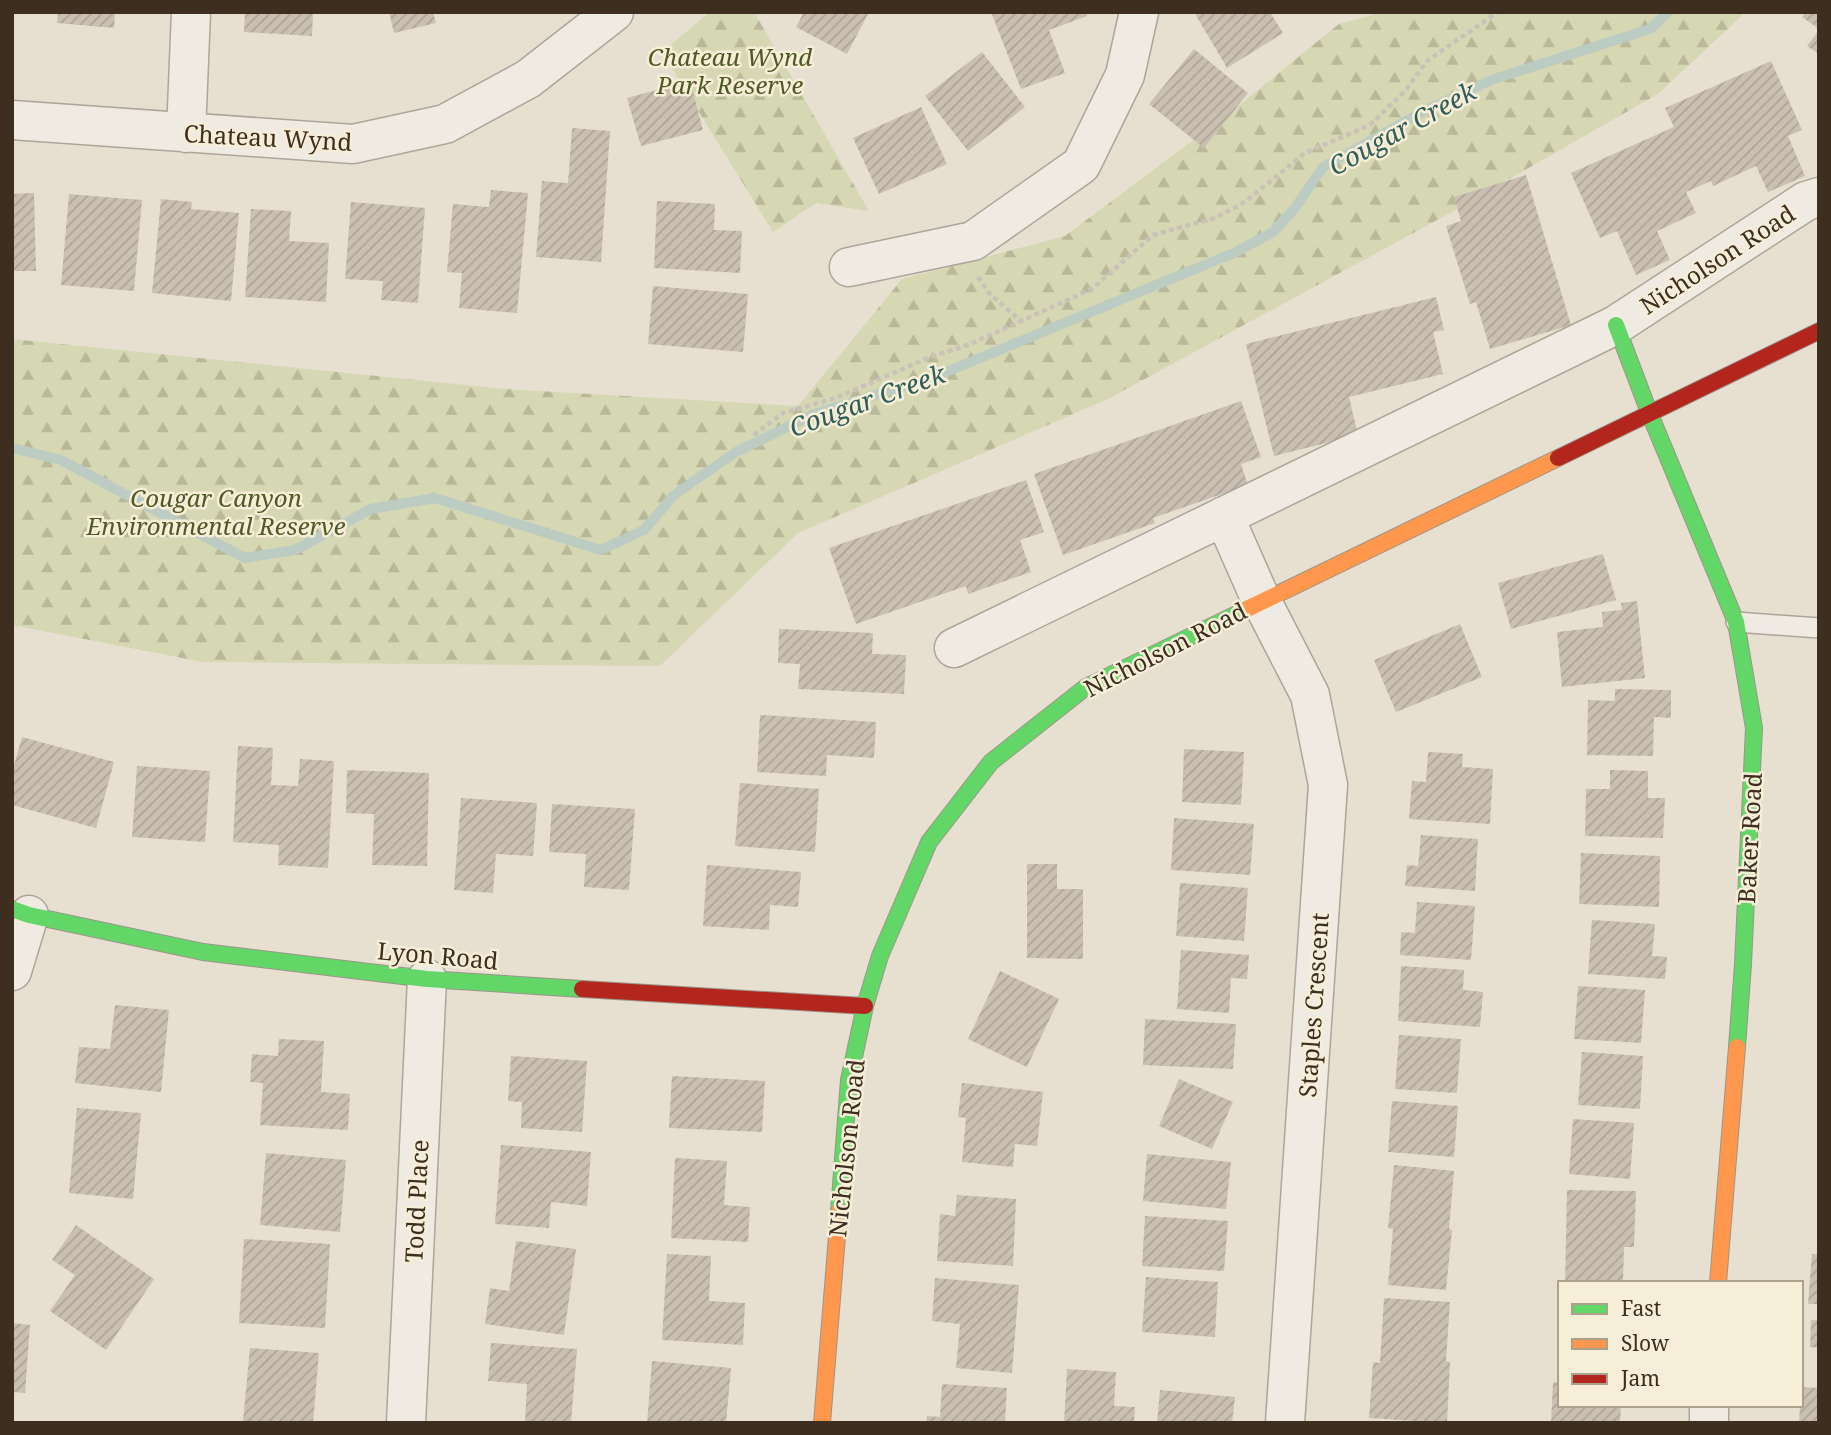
<svg xmlns="http://www.w3.org/2000/svg" width="1831" height="1435" font-family="'Noto Serif',serif">
	<style>
		.forest { fill: url(#forest-firs) }
		.lines { fill: none; stroke-linecap: round; stroke-linejoin: round }
		.stream { stroke: #bcccc2; stroke-width: 10 }
		.building { fill: url(#building-hatch) }
		.lane-casing { stroke: #ada599; stroke-width: 22 }
		.street-casing { stroke: #ada599; stroke-width: 41 }
		.fast-casing { stroke: #9c958a; stroke-width: 18 }
		.slow-casing { stroke: #9c958a; stroke-width: 18 }
		.jam-casing { stroke: #9c958a; stroke-width: 18 }
		.path { stroke: #c8c2b9; stroke-width: 4.5; stroke-dasharray: 5 3.5; stroke-linecap: butt }
		.lane { stroke: #efebe3; stroke-width: 19 }
		.street { stroke: #efebe3; stroke-width: 38 }
		.fast { stroke: #63d668; stroke-width: 16 }
		.slow { stroke: #ff974d; stroke-width: 16 }
		.jam { stroke: #b3261e; stroke-width: 16 }
		.labels { text-anchor: middle; dominant-baseline: central; stroke-width: 5; stroke-linejoin: round; paint-order: stroke }
		.park-label { font-size: 24px; font-style: italic; fill: #4d5a26; stroke: #f7eed8 }
		.street-label { font-size: 24px; fill: #3d2e20; stroke: #f7eed8 }
		.water-label { font-size: 26px; font-style: italic; fill: #2f5d5a; stroke: #f7eed8 }
	</style>
	<defs>
		<pattern id="forest-firs" width="22" height="20" patternUnits="userSpaceOnUse" patternTransform="scale(1.75)"><rect width="22" height="20" fill="#d6d7b3"/><path d="M5 1l3.5 6h-7zM16 11l3.5 6h-7z" fill="#b9b99a"/></pattern>
		<pattern id="building-hatch" width="6" height="6" patternUnits="userSpaceOnUse" patternTransform="scale(1.75)"><rect width="6" height="6" fill="#cbbfb2"/><path d="M-1 1l2-2M0 6l6-6M5 7l2-2" fill="none" stroke="#afa499"/></pattern>
	</defs>
	<rect width="100%" height="100%" fill="#e7e0d1"/>
	<path class="forest" d="M710,12H754L869,211L816,203L773,232L662,52Z
		M1384,12H1746L1658,94L1441,218L1108,399L798,533L660,666L203,662L12,625V339L505,389L798,406L902,279L1065,236L1227,115L1339,24Z"/>
	<g class="lines">
		<path class="stream" d="M12,448L61,460L245,558L295,550L371,509L435,498L601,550L644,530L674,495L736,452L814,414L934,377L1236,252L1273,232L1295,208L1323,167L1424,111L1494,79L1650,29L1668,12"/>
	</g>
	<path class="building" d="M58,12H115L114,28L57,23Z
		M245,12H313L312,36L244,32Z
		M389,12H433L436,23L394,33Z
		M804,12H869L847,54L796,27Z
		M991,12H1085L1087,16L1049,30L1065,73L1021,89Z
		M1194,12H1270L1283,33L1227,68Z
		M1806,12H1819V29L1802,17Z
		M1819,30V54L1807,46Z
		M1194,49L1248,93L1204,148L1149,104Z
		M982,52L1025,107L968,151L925,96Z
		M1771,61L1802,130L1788,136L1805,176L1768,192L1756,166L1713,186L1711,181L1686,192L1696,213L1657,231L1670,260L1636,275L1617,231L1600,238L1571,173L1674,127L1665,108Z
		M690,81L703,130L641,146L627,98Z
		M921,107L947,164L879,194L853,138Z
		M572,128L610,131L601,262L536,257L542,181L568,183Z
		M1526,175L1571,325L1490,349L1476,302L1470,304L1446,226L1461,221L1454,197Z
		M491,190L528,193L517,313L459,308L462,273L447,272L453,204L489,207Z
		M34,193L36,271H12V194Z
		M69,194L142,200L134,291L61,285Z
		M161,199L192,202L191,209L239,213L231,301L152,293Z
		M657,201L715,204L714,230L742,231L740,273L654,268Z
		M351,202L425,208L418,303L381,300L383,281L345,279Z
		M251,209L291,211L289,241L329,243L326,302L245,297Z
		M653,286L748,294L743,352L648,344Z
		M1436,297L1444,330L1433,332L1443,374L1349,397L1358,435L1274,456L1246,344Z
		M1241,401L1261,457L1241,464L1248,485L1153,518L1155,523L1063,555L1034,474Z
		M1026,480L1044,532L1020,540L1031,572L968,594L966,586L856,624L829,548Z
		M1603,554L1616,600L1511,629L1498,583Z
		M1637,601L1645,678L1562,687L1557,632L1603,627L1602,612L1622,610L1621,603Z
		M1460,624L1482,677L1396,712L1374,660Z
		M779,629L873,633L872,654L906,655L904,694L798,689L800,664L778,663Z
		M1615,689L1671,690V718L1654,717L1653,756L1587,755L1588,700L1615,701Z
		M760,715L876,722L874,758L827,755L826,776L757,772Z
		M22,737L114,762L96,828L12,805V772Z
		M238,746L273,748L271,785L298,786L300,759L334,761L328,868L278,865L279,845L233,842Z
		M1184,749L1244,752L1241,805L1182,802Z
		M1428,752L1463,754L1462,767L1493,769L1490,824L1409,819L1412,781L1426,782Z
		M137,766L210,771L205,842L132,837Z
		M347,770L429,773L427,866L372,865L374,814L346,813Z
		M1610,770L1648,771V798H1665L1663,838L1585,836L1586,789H1610Z
		M740,783L819,789L815,852L735,846Z
		M461,798L537,803L533,856L496,854L493,893L454,890Z
		M552,804L635,809L629,890L584,887L586,854L549,852Z
		M1174,818L1254,824L1250,875L1171,870Z
		M1421,835L1478,839L1475,891L1405,886L1407,865L1418,866Z
		M1581,853L1660,856L1659,907L1579,904Z
		M1027,864H1057V889H1083V959L1027,958Z
		M707,865L801,872L798,907L770,905L769,930L703,926Z
		M1180,883L1248,888L1244,941L1176,936Z
		M1417,902L1475,906L1471,960L1400,955L1401,932L1415,933Z
		M1592,920L1655,924L1652,956L1667,957L1665,979L1588,974Z
		M1181,950L1249,955L1247,979L1231,978L1229,1013L1177,1009Z
		M1401,966L1464,970L1463,990L1483,992L1480,1027L1398,1021Z
		M1000,971L1059,999L1027,1067L968,1039Z
		M1578,986L1645,990L1641,1043L1574,1039Z
		M115,1005L169,1010L161,1092L75,1083L79,1047L110,1049Z
		M1145,1019L1236,1024L1233,1069L1143,1065Z
		M1399,1035L1461,1039L1457,1093L1395,1089Z
		M279,1039L324,1041L321,1092L350,1094L348,1130L260,1125L263,1083L250,1082L252,1054L278,1056Z
		M1582,1052L1643,1056L1640,1109L1578,1105Z
		M511,1056L587,1061L582,1132L521,1128L522,1102L508,1101Z
		M672,1076L765,1081L762,1132L669,1128Z
		M1179,1079L1233,1102L1212,1149L1159,1126Z
		M962,1083L1043,1092L1037,1146L1015,1144L1013,1167L962,1162L966,1118L958,1117Z
		M1392,1101L1458,1106L1454,1157L1388,1152Z
		M77,1108L141,1113L133,1199L69,1193Z
		M1573,1119L1634,1123L1630,1179L1569,1174Z
		M501,1145L591,1152L587,1206L551,1202L549,1228L495,1224Z
		M266,1153L346,1160L340,1232L260,1225Z
		M1147,1154L1231,1162L1226,1209L1143,1201Z
		M675,1158L727,1161L724,1205L750,1207L748,1242L671,1238Z
		M1394,1165L1454,1171L1449,1229L1452,1230L1446,1290L1388,1285L1393,1229L1388,1228Z
		M1567,1190L1636,1191L1634,1247H1624L1623,1283H1565Z
		M957,1195L1016,1199L1013,1266L937,1261L940,1214L955,1216Z
		M1145,1216L1228,1221L1224,1271L1142,1266Z
		M76,1225L154,1279L106,1350L50,1311L75,1275L52,1260Z
		M244,1239L330,1244L325,1328L239,1323Z
		M516,1241L576,1249L564,1335L485,1324L490,1288L509,1291Z
		M667,1254L711,1256L709,1301L745,1303L743,1345L662,1340Z
		M1812,1254H1819V1304H1808Z
		M1146,1277L1218,1282L1215,1337L1142,1332Z
		M935,1278L1019,1285L1012,1373L956,1368L960,1324L932,1321Z
		M1384,1298L1450,1302L1446,1361L1450,1362L1447,1423L1369,1418L1373,1362L1380,1363Z
		M1811,1320H1819V1348L1810,1347Z
		M12,1323L30,1325L25,1393L12,1392Z
		M491,1343L577,1349L571,1423H525L527,1384L488,1381Z
		M250,1348L319,1353L313,1423L243,1421Z
		M652,1361L731,1368L726,1423H647Z
		M1067,1369L1116,1372L1114,1406L1135,1407L1134,1423H1064Z
		M1553,1382L1560,1383V1405H1621L1620,1423H1551Z
		M942,1384L1007,1388L1005,1423H926L927,1416L940,1417Z
		M1801,1387L1819,1388V1423H1799Z
		M1160,1390L1235,1397L1232,1423H1157Z"/>
	<g class="lines">
		<g class="lane-casing">
			<path id="lane" d="M1736,622L1819,628"/>
		</g>
		<g class="street-casing">
			<path id="street" d="M12,120L353,144L445,124L528,79L614,12
				M186,133L191,12
				M849,267L973,241L1081,165L1125,75L1139,12
				M1224,516L1261,600L1310,695L1328,785L1285,1423
				M954,648L1616,325L1806,201L1819,197
				M12,971L29,915
				M406,1423L427,979
				M1709,1423V1405"/>
		</g>
		<g class="fast-casing">
			<path id="fast" d="M1616,325L1649,412L1736,622L1754,728L1743,964L1737,1047
				M12,909L29,915L203,952L427,979L582,989
				M839,1211L849,1080L865,1006L880,956L929,842L991,762L1086,687L1249,608"/>
		</g>
		<g class="slow-casing">
			<path id="slow" d="M1249,608L1558,458
				M1718,1283L1737,1047
				M822,1423L839,1211"/>
		</g>
		<g class="jam-casing">
			<path id="jam" d="M1558,458L1819,331
				M582,989L865,1006"/>
		</g>
		<path class="path" d="M978,277L990,294L1021,321L1092,289L1153,235L1215,218L1245,202L1305,153L1370,125L1406,90L1427,61L1498,12
			M754,435L783,413L836,398L930,357L968,345L1021,321"/>
		<use href="#lane" class="lane"/>
		<use href="#street" class="street"/>
		<use href="#fast" class="fast"/>
		<use href="#slow" class="slow"/>
		<use href="#jam" class="jam"/>
	</g>
	<g class="labels">
		<g class="park-label">
			<text x="730" y="56">Chateau Wynd<tspan x="730" dy="28">Park Reserve</tspan></text>
			<text x="216" y="497">Cougar Canyon<tspan x="216" dy="28">Environmental Reserve</tspan></text>
		</g>
		<g class="street-label">
			<text transform="translate(268 137) rotate(3)">Chateau Wynd</text>
			<text transform="translate(1717 259) rotate(-33)">Nicholson Road</text>
			<text transform="translate(1165 649) rotate(-27)">Nicholson Road</text>
			<text transform="translate(1749 838) rotate(-87)">Baker Road</text>
			<text transform="translate(438 955) rotate(5)">Lyon Road</text>
			<text transform="translate(1313 1005) rotate(-86)">Staples Crescent</text>
			<text transform="translate(846 1148) rotate(-84)">Nicholson Road</text>
			<text transform="translate(416 1201) rotate(-87)">Todd Place</text>
		</g>
		<g class="water-label">
			<text transform="translate(1402 128) rotate(-29)">Cougar Creek</text>
			<text transform="translate(867 400) rotate(-20)">Cougar Creek</text>
		</g>
	</g>
	<rect width="1831" height="1435" fill="none" stroke="#3d2e20" stroke-width="28"/>
	<rect x="1558" y="1281" width="245" height="126" fill="#f7eed8" stroke="#ada18e" stroke-width="2"/>
	<rect x="1572" y="1304" width="35" height="10" fill="#63d668" stroke="#ada18e" stroke-width="2"/>
	<text x="1621" y="1316" font-size="21" fill="#3d2e20">Fast</text>
	<rect x="1572" y="1339" width="35" height="10" fill="#ff974d" stroke="#ada18e" stroke-width="2"/>
	<text x="1621" y="1351" font-size="21" fill="#3d2e20">Slow</text>
	<rect x="1572" y="1374" width="35" height="10" fill="#b3261e" stroke="#ada18e" stroke-width="2"/>
	<text x="1621" y="1386" font-size="21" fill="#3d2e20">Jam</text>
</svg>
